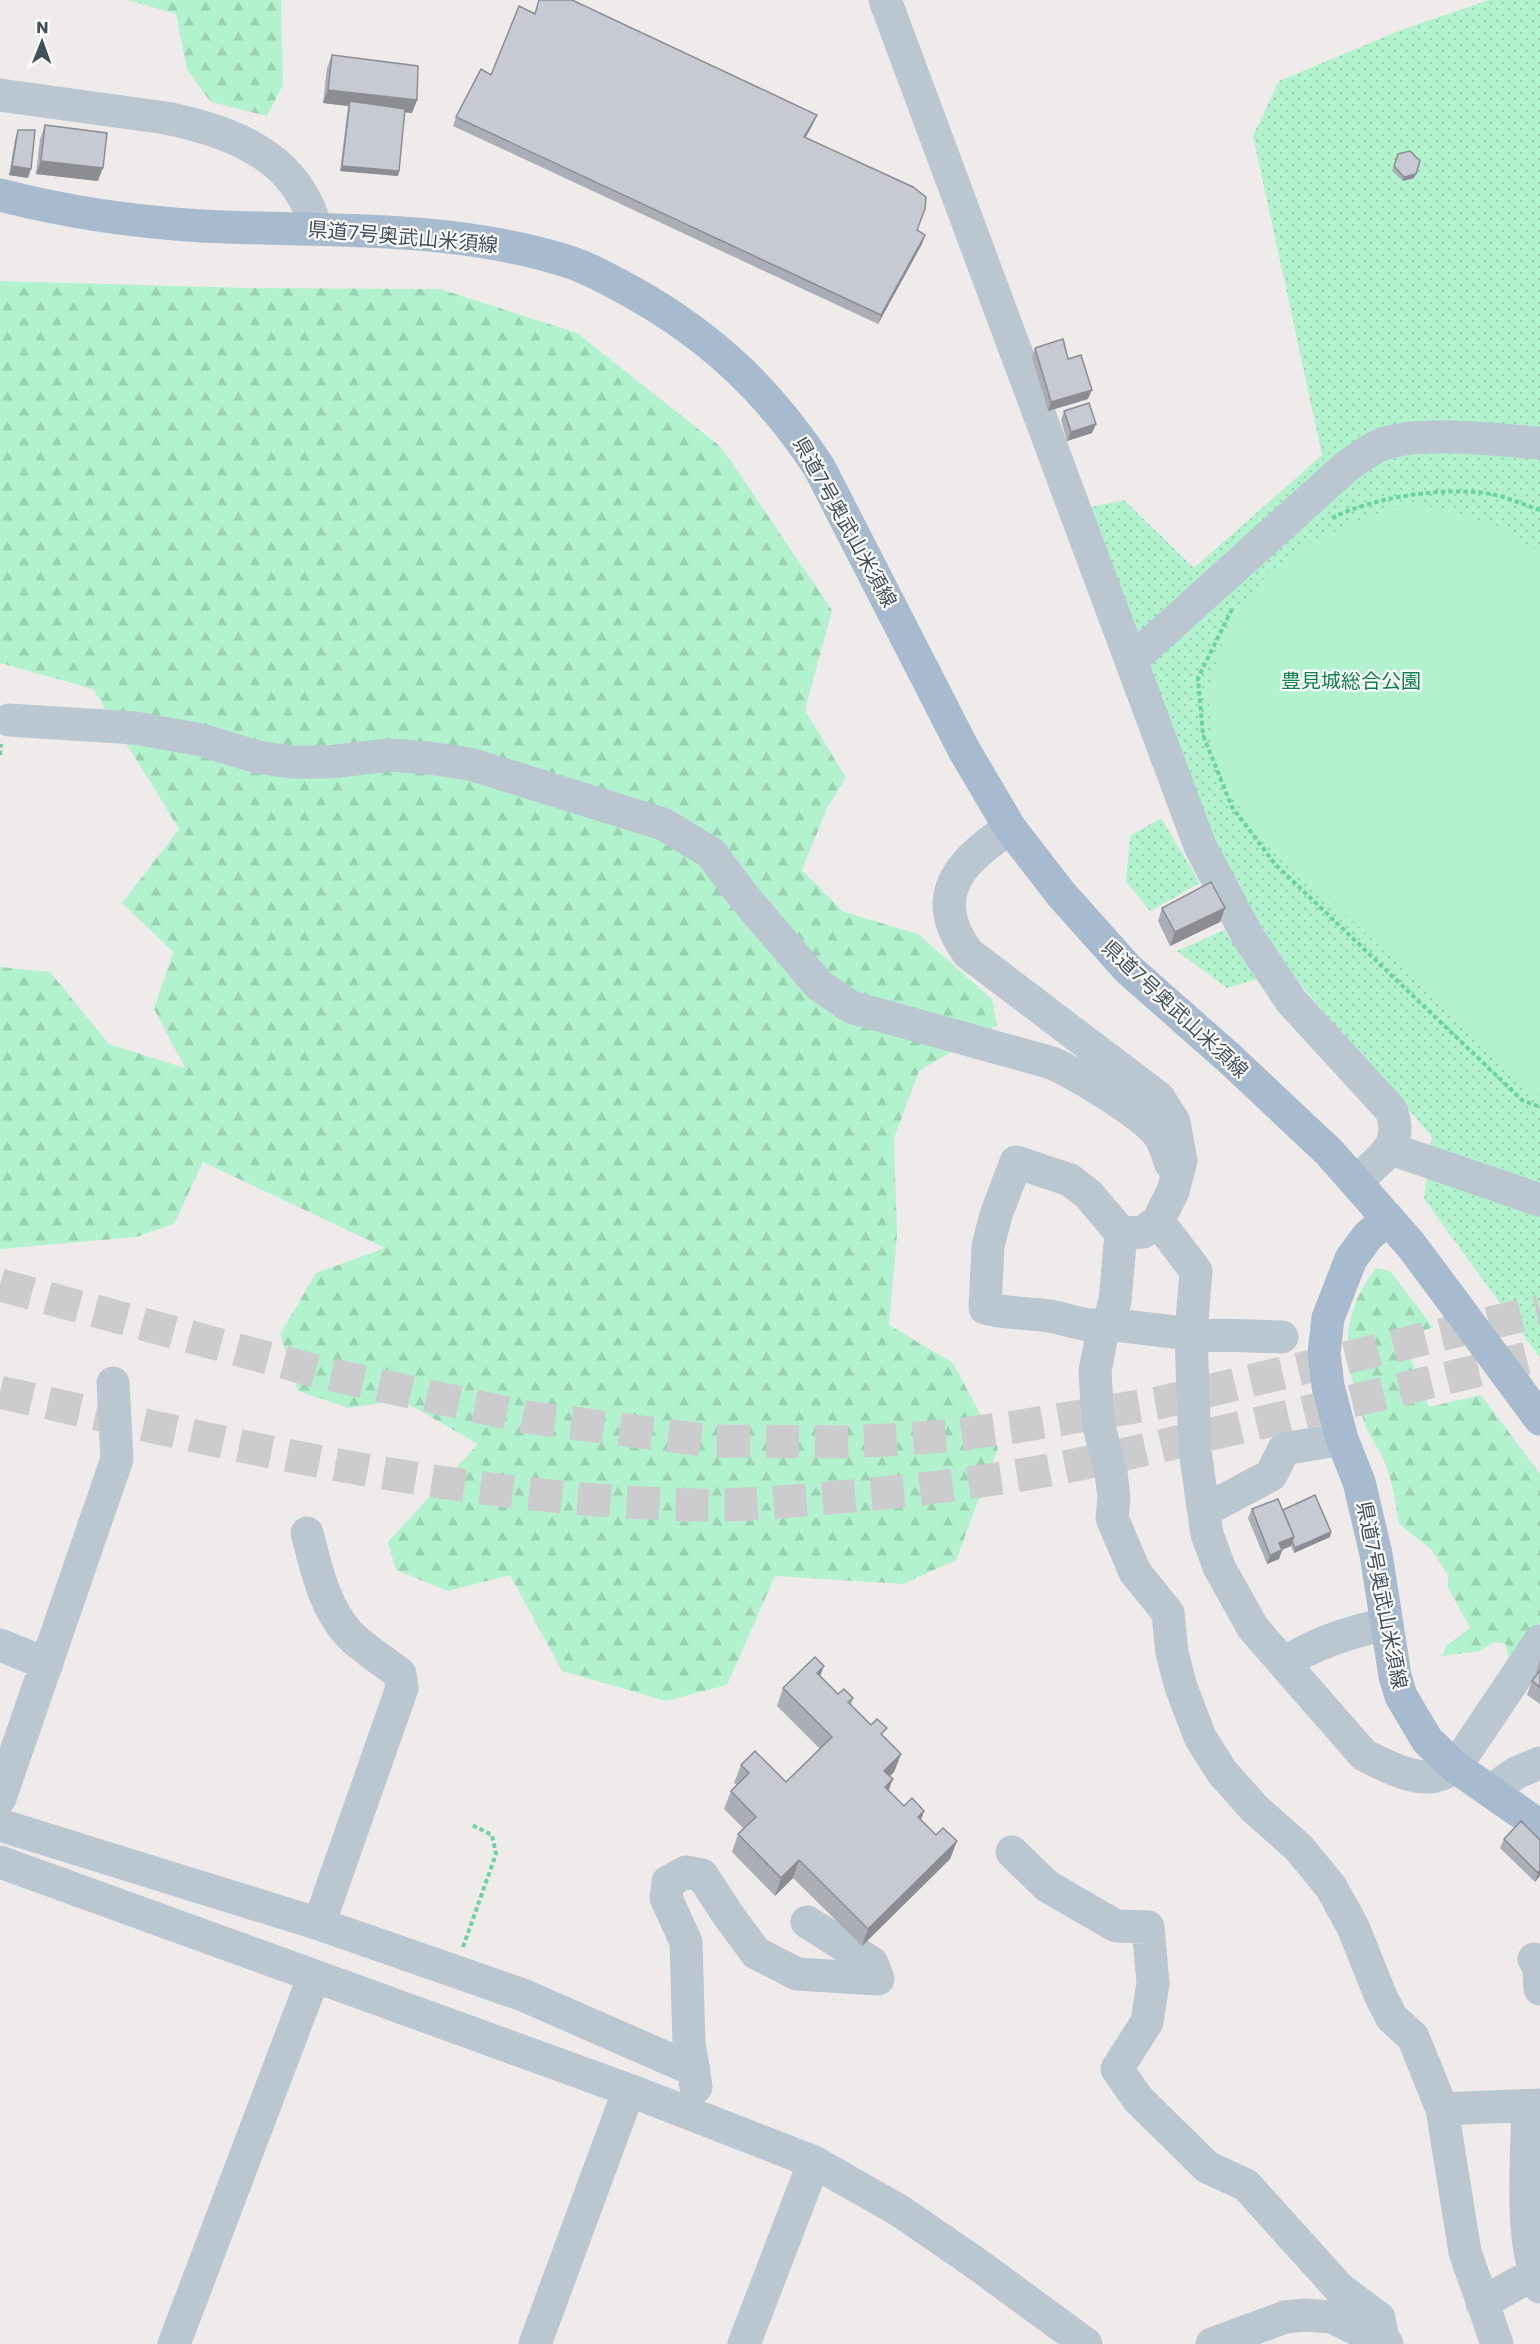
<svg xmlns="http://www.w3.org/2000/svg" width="1540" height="2344" font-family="Poppins,'Noto Sans JP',sans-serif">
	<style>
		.green { fill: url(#green-dots) }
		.forest { fill: url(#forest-firs) }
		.pitch { fill: #b3f2ce }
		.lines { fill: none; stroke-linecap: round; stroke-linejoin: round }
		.highway-tunnel { stroke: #ccccce; stroke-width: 33; stroke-dasharray: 33 16; stroke-linecap: butt }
		.path { stroke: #69d3a2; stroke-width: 4; stroke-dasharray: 4.5 3; stroke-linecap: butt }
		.minor { stroke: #bac6d0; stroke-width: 33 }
		.major { stroke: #a8bace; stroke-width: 33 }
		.major-bridge { stroke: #a8bace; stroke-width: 33 }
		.wall { fill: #abaeb5 }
		.shaded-wall { fill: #8b8d93 }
		.building { fill: #c7cad2; stroke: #8b8d93; stroke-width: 1.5 }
		.labels { text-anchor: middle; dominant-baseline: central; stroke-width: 4.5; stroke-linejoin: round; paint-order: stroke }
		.street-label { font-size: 20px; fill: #424e5a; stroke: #fff }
		.park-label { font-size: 20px; fill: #0e814b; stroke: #fff }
	</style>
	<defs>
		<pattern id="green-dots" width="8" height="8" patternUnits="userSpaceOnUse" patternTransform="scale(1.5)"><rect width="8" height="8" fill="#b3f2ce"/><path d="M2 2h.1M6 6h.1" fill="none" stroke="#9bd1b3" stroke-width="1.8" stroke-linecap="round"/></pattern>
		<pattern id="forest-firs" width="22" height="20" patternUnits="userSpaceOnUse" patternTransform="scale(1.5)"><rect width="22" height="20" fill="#b3f2ce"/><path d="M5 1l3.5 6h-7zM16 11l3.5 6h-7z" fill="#9bd1b3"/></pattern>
	</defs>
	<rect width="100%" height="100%" fill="#efebeb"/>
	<path class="green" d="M1489,0H1540V1358L1424,1199L1432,1137L1255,932L1192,798L1086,508L1124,500L1194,568L1322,455L1253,136L1279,81L1401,30Z
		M1161,818L1200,883L1150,911L1126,881L1130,836Z
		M1224,930L1257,979L1227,988L1177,951Z"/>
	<path class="forest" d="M128,0H281L283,85L267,116L211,102L187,70L176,14Z
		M0,281L246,288L440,289L577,333L721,447L832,610L805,710L846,778L828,806L802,870L844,912L918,934L992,999L997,1025L919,1071L894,1138L897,1235L889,1325L953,1363L998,1448L956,1560L903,1584L775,1576L727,1685L666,1701L562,1671L510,1575L448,1591L396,1570L388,1542L478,1444L401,1400L349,1408L298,1391L280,1334L316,1273L385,1248L203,1162L174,1224L136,1237L0,1249V967L50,972L109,1044L185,1068L154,1009L173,952L122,903L179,829L93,689L0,663Z
		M1376,1268L1390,1271L1433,1327L1403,1338L1429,1407L1481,1395L1540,1474V1622L1509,1661L1506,1644L1494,1642L1480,1651L1442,1656L1447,1645L1470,1628L1448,1587V1575L1431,1549L1399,1524C1396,1505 1393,1484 1386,1466C1381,1451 1371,1439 1365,1425C1362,1415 1359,1404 1356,1394C1342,1345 1344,1310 1376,1268Z"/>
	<path class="pitch" d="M1406,502L1458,513L1499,527L1540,553V1097L1249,823L1215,765L1208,693L1229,625L1270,571L1315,540Z"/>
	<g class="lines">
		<path class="highway-tunnel" d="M0,1285L323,1373L526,1417L711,1441L839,1442L887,1440L947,1436L1015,1427L1158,1403L1540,1311
			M0,1392C231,1445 460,1500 698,1505C745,1506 792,1501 839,1497C891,1493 943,1487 995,1479C1065,1469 1135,1452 1203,1436C1316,1410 1428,1383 1540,1355"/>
		<path class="path" d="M1332,518C1373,497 1446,486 1491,494C1508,497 1524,505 1540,510
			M1232,609L1198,678L1203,735L1232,807L1275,864L1522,1100L1540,1107
			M0,755L1,744
			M463,1947L496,1854L492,1835L472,1825"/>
		<path class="minor" d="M885,0L1200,846L1247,935L1291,1001L1391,1110C1405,1146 1380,1159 1356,1181
			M0,95L166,118C220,129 280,149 306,202C311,210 313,220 316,228
			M1132,660L1347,466C1357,460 1368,451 1378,446C1416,429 1497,440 1540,443
			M9,720L135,728L202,740L257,757L291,762H329L388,755L428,758L470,764L663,824L711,853L744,897L819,985L851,1007L1052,1063C1076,1074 1147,1116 1160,1137C1165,1145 1168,1155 1171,1164
			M1010,828C976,851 935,881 954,928C957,937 963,945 968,953L1159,1098L1174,1122L1181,1161L1173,1191L1158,1221L1196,1271L1191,1334L1195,1451L1207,1534L1219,1567L1253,1628L1364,1755C1386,1766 1418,1784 1442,1774C1451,1770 1458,1761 1464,1754L1540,1641
			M1391,1149L1540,1200
			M1121,1233L1115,1301L1108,1324C1084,1329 1066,1317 1042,1315C1023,1313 1004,1313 985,1308L988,1246L996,1215L1016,1162L1070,1180L1089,1195L1121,1233L1143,1232L1158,1221
			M1282,1337L1191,1334L1108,1324L1102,1335L1095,1371L1098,1422L1111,1473L1114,1498L1112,1518L1135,1572L1168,1613L1172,1653L1181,1687L1200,1737L1222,1772L1255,1809L1299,1848L1331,1887L1353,1927L1381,1997L1392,2018L1413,2037L1442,2109L1465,2252L1497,2344
			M1203,1508L1215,1505L1271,1475L1284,1449L1342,1439
			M307,1533C316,1567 324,1607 349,1634C363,1649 384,1661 400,1674L402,1688L319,1924
			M0,1645L47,1664
			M1286,1664C1305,1646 1361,1628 1387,1625
			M1490,1791L1516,1773L1540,1763
			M0,1798L117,1459L113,1383
			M0,1825L319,1924L523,1995L694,2070
			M1012,1852L1047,1886L1116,1926L1148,1927L1153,1983L1147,2022L1117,2069L1138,2099L1207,2167L1246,2185L1340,2289L1379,2318L1383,2340
			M0,1862L629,2090L814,2162L900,2211L977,2264L1086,2344
			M1534,1959L1539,1968L1540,1989
			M696,2087L689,2043L686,1942L666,1898L668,1882L686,1872L702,1875L728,1915L756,1953L797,1974L878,1979L872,1963L807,1922
			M1528,2106C1527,2160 1519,2237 1540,2287
			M1442,2109L1540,2105
			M1482,2303L1534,2274
			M174,2344L314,1976
			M535,2344L629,2090
			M744,2344L814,2162
			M1212,2344L1285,2317L1305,2315L1332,2317L1387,2344"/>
		<path class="major" d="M0,195C66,212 134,222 202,226C322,232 446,224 563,260C587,267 610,280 632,292C712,337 769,391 819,467L964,750L1010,828L1061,894L1128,969L1229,1058L1329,1152L1411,1245L1452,1300
			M1388,1218L1367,1237L1351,1259L1328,1318L1324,1353L1328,1386L1342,1439L1359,1482L1376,1554L1395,1676L1401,1696L1427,1740L1454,1766L1540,1826"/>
		<path class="major-bridge" d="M1452,1300L1540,1419"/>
	</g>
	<path class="wall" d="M332,55L417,100L412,113L404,112L398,176L340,171L348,106L323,103L327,68Z
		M491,75L813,124L806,137L917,230L925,235L922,244L878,324L453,126L456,117Z
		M45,125L98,181L36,174L40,139Z
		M18,130L28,178L9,175L15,139Z
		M1398,154L1414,178L1403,181L1392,171Z
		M1035,348L1068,359L1088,399L1048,411L1032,357Z
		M1064,411L1096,424L1092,433L1067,441L1061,420Z
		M1162,908H1225L1220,922L1170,946L1158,921Z
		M1252,1509L1283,1510L1331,1532L1330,1537L1294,1553L1291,1546L1282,1550L1279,1559L1267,1564L1248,1518Z
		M1540,1660V1704L1527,1695L1532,1681L1538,1673L1536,1671Z
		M820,1676L838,1694L853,1698L851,1705L901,1754L894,1772L890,1776L889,1791L904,1806L924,1811L921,1820L936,1835L957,1841L950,1859L862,1946L793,1878L775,1896L732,1852L738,1834L744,1829L724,1809L731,1791L737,1785L734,1783L741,1765L786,1782L820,1749L777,1706L783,1688Z
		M1504,1839L1540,1840V1876L1535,1882L1500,1848Z"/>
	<path class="shaded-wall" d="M328,90L417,100L412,113L349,106L350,101L348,106L323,103Z
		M817,115L813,124L801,146L804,137Z
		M41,161L103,168L98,181L36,174Z
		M12,166L31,169L28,178L9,175Z
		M342,166L399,171L398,176L340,171Z
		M1416,174L1414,178L1403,181L1404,177Z
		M925,235L922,244L878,324L881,315Z
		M1092,390L1088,399L1048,411L1051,402Z
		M1096,424L1092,433L1067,441L1071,432Z
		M1225,908L1220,922L1170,946L1175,932Z
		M1331,1532L1330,1537L1294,1553L1295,1548Z
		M1294,1537L1291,1546L1276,1552L1279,1543Z
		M1282,1550L1279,1559L1267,1564L1270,1555Z
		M824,1666L817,1684V1673Z
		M901,1754L894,1772L878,1788L884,1771Z
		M893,1779L886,1797L885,1787Z
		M924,1811L918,1828V1817Z
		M957,1841L950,1859L862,1946L868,1929Z
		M799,1860L793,1878L775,1896L781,1878Z
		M1540,1870V1876L1535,1882L1538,1873Z"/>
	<path class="building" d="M539,0H572L817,115L804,137L913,187L926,197L925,209L917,230L925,235L881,315L456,117L481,69L491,75L519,6L535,14Z
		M332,55L418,66L417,100L328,90Z
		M350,101L405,109L399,171L342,166Z
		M45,125L107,133L103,168L41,161Z
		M18,130H35L31,169L12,166Z
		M1410,151L1420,161L1416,174L1404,177L1394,166L1398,154Z
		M1063,339L1068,359L1081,355L1092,390L1051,402L1035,348Z
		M1089,403L1096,424L1071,432L1064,411Z
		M1211,882L1225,908L1175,932L1162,908Z
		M1315,1495L1331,1532L1295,1548L1292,1541L1294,1537L1283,1510Z
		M1278,1499L1294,1537L1279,1543L1282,1550L1270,1555L1252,1509Z
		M815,1657L824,1666L817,1673L838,1694L844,1689L853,1698L848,1702L871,1725L877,1719L887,1728L881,1734L901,1754L884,1771L893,1779L885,1787L904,1806L912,1798L924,1811L918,1817L936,1835L943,1828L957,1841L868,1929L799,1860L781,1878L738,1834L756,1817L731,1791L749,1773L741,1765L755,1751L786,1782L832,1737L783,1688Z
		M1540,1670V1687L1532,1681Z
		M1521,1821L1540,1840V1870L1538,1873L1504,1839Z"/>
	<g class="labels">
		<g class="street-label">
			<text transform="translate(403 237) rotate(5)">県道7号奥武山米須線</text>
			<text transform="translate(845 522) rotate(61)">県道7号奥武山米須線</text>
			<text transform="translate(1175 1009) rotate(43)">県道7号奥武山米須線</text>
			<text transform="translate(1382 1595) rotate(79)">県道7号奥武山米須線</text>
		</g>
		<g class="park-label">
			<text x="1351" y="681">豊見城総合公園</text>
		</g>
	</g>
	<g transform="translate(42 42) rotate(1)" stroke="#ffffff" stroke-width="4.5" paint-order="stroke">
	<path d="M0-4.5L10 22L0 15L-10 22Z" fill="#424e5a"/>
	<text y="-9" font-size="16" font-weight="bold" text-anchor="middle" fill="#424e5a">N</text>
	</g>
</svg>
